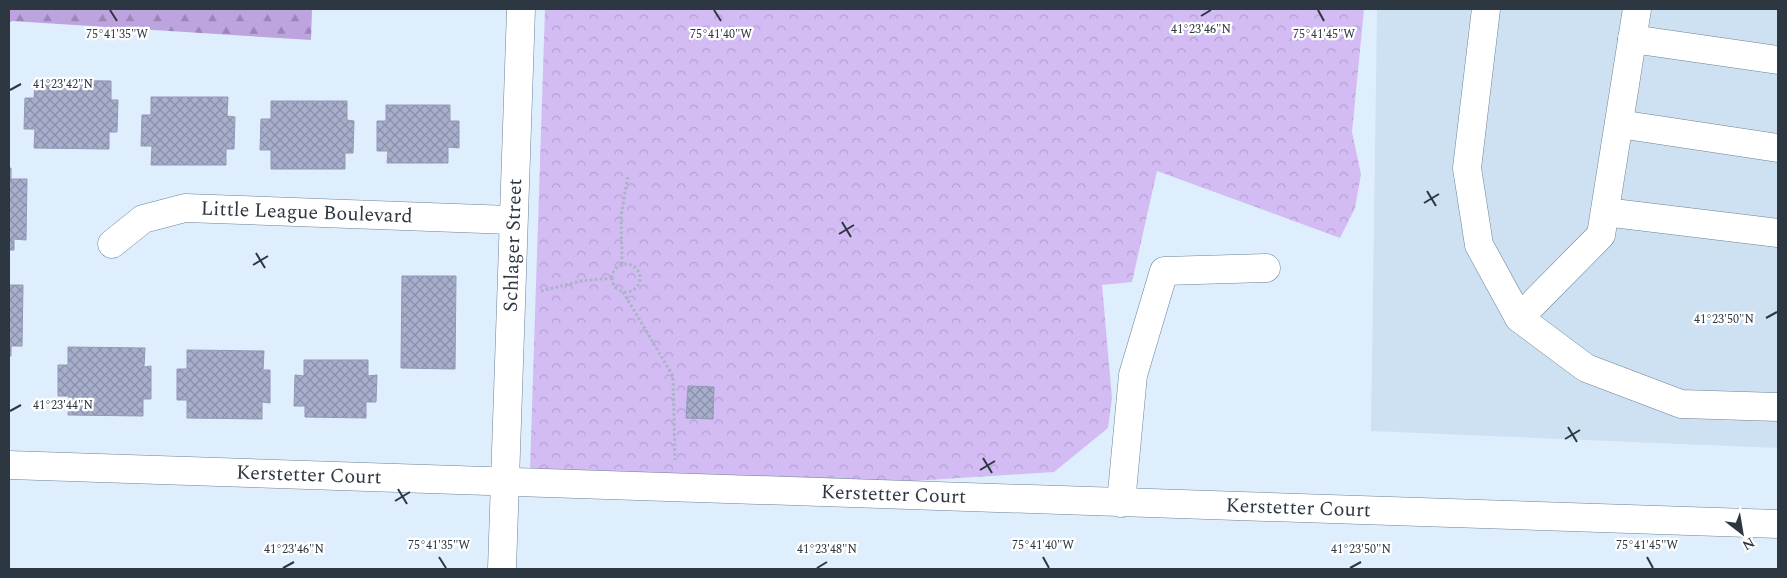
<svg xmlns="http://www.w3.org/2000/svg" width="1787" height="578" font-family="Spectral,serif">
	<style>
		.built { fill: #cee1f2 }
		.forest { fill: url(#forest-firs) }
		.park { fill: url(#park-crowns) }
		.building { fill: url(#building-cross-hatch); stroke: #9299b5 }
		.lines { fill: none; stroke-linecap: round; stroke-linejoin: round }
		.minor-casing { stroke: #6b8297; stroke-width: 29 }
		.path { stroke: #a8b5c3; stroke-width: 3; stroke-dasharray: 2.5 2.5; stroke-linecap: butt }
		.minor { stroke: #fff; stroke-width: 28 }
		.ticks { fill: none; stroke: #2d3741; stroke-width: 2 }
		.labels { text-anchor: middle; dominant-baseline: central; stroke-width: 4.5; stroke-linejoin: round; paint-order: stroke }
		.street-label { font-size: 20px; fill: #2d3741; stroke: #fff }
		.ticks-label { font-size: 12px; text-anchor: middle; fill: #2d3741; stroke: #fff; stroke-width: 4.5; stroke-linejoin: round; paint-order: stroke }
	</style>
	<defs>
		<pattern id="forest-firs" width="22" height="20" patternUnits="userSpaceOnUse" patternTransform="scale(1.25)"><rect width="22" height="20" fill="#bda4df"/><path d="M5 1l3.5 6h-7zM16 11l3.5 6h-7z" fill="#9a86b6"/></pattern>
		<pattern id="park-crowns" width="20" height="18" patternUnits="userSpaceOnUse" patternTransform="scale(1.25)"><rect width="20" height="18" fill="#d3bbf4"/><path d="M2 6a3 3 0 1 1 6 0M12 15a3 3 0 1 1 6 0" fill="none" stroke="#b5a1d2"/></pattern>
		<pattern id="building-cross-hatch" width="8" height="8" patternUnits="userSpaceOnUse" patternTransform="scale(1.25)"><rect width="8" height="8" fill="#a8afcc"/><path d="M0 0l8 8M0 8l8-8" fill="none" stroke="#898fa7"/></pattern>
	</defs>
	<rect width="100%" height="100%" fill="#dfeefd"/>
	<path class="built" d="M1377,9H1778V448L1371,431Z"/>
	<path class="forest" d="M9,9H312L311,40L12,21L9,23Z"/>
	<path class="park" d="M545,9H1364L1352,132L1361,174L1355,208L1340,238L1157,171L1132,282L1102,285L1112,398L1108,428L1054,472L866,484L530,469Z"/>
	<path class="building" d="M35,80L111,81V100H118L117,132H109V149L34,148L35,129H24L25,98H34Z
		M151,97H228L227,116L235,117L234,149H226V165H151L152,146H141L142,115H151Z
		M271,101H347V120L354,121L353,153H345V169H271V150H260L261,119H271Z
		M386,105H450V121H459V148L448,147V163H387L388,151H377V121H386Z
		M9,168H11V179H27L26,240L14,239V250H9Z
		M402,276H456L455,369L401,368Z
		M9,285H23L22,346H11V356H9Z
		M68,347L145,348L144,367L151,366V399H143V416L68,415L69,396H58V365H68Z
		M187,350L264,351L263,370H270V403L262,402V419L187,418V400H177V369H187Z
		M304,360H368V376L377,375L376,402H366V418L305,417V406H294L295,375L304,376Z
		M688,386L714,387L713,419L686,418Z"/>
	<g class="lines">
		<g class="minor-casing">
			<g id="minor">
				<path d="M1486,9L1467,168L1479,245L1519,318L1586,368L1681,404L1778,407"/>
				<path d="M1632,39L1778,60"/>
				<path d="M1619,124L1778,148"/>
				<path d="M1605,212L1778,233"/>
				<path id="s1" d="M112,244L143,219L185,208L512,220"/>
				<path d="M1519,318L1601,235L1637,9"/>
				<path id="s2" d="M9,465L1778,524"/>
				<path d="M1121,503L1133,375L1164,271L1266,268"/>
				<path id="s3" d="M502,569L521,9"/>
			</g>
		</g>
		<path class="path" d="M612 278a14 14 0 1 1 28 0a14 14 0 1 1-28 0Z
			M622,264L621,216L628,175
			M541,291L581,281L611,278
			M623,292L673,376L675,460"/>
		<use href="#minor" class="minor"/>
	</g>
	<path class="ticks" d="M110,10L117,21M714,10L721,21M1318,10L1324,21M1201,16L1211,10M10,90L21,84M1427,191L1436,206M1424,203L1439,194M842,222L851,237M839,234L854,225M256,253L265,268M253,265L268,256M1766,318L1777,312M10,411L21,405M1568,427L1577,442M1565,439L1580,430M983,458L992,473M980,470L995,461M398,489L407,504M395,501L410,492M439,557L446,568M1043,557L1049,568M1647,557L1653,568M283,568L294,562M817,568L827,562M1350,568L1361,562"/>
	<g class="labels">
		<g class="street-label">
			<text stroke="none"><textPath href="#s1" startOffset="205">Little League Boulevard</textPath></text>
			<text stroke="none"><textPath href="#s3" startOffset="324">Schlager Street</textPath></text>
			<text stroke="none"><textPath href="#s2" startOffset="300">Kerstetter Court</textPath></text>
			<text stroke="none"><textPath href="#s2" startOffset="885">Kerstetter Court</textPath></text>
			<text stroke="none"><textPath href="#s2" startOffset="1290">Kerstetter Court</textPath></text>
		</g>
	</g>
	<g class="ticks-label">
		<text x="1201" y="33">41°23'46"N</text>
		<text x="117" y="38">75°41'35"W</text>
		<text x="721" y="38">75°41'40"W</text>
		<text x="1324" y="38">75°41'45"W</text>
		<text x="63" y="88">41°23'42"N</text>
		<text x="1724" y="323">41°23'50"N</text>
		<text x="63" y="409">41°23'44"N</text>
		<text x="439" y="549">75°41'35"W</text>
		<text x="1043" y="549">75°41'40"W</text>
		<text x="1647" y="549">75°41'45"W</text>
		<text x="294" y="553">41°23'46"N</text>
		<text x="827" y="553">41°23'48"N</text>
		<text x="1361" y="553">41°23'50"N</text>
	</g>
	<rect width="1787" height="578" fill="none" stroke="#2d3741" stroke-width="20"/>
	<g transform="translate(1742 533) rotate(149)" stroke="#ffffff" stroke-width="4" paint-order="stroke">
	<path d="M0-4L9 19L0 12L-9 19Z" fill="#2d3741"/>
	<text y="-8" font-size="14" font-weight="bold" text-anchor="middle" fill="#2d3741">N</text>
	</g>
</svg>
